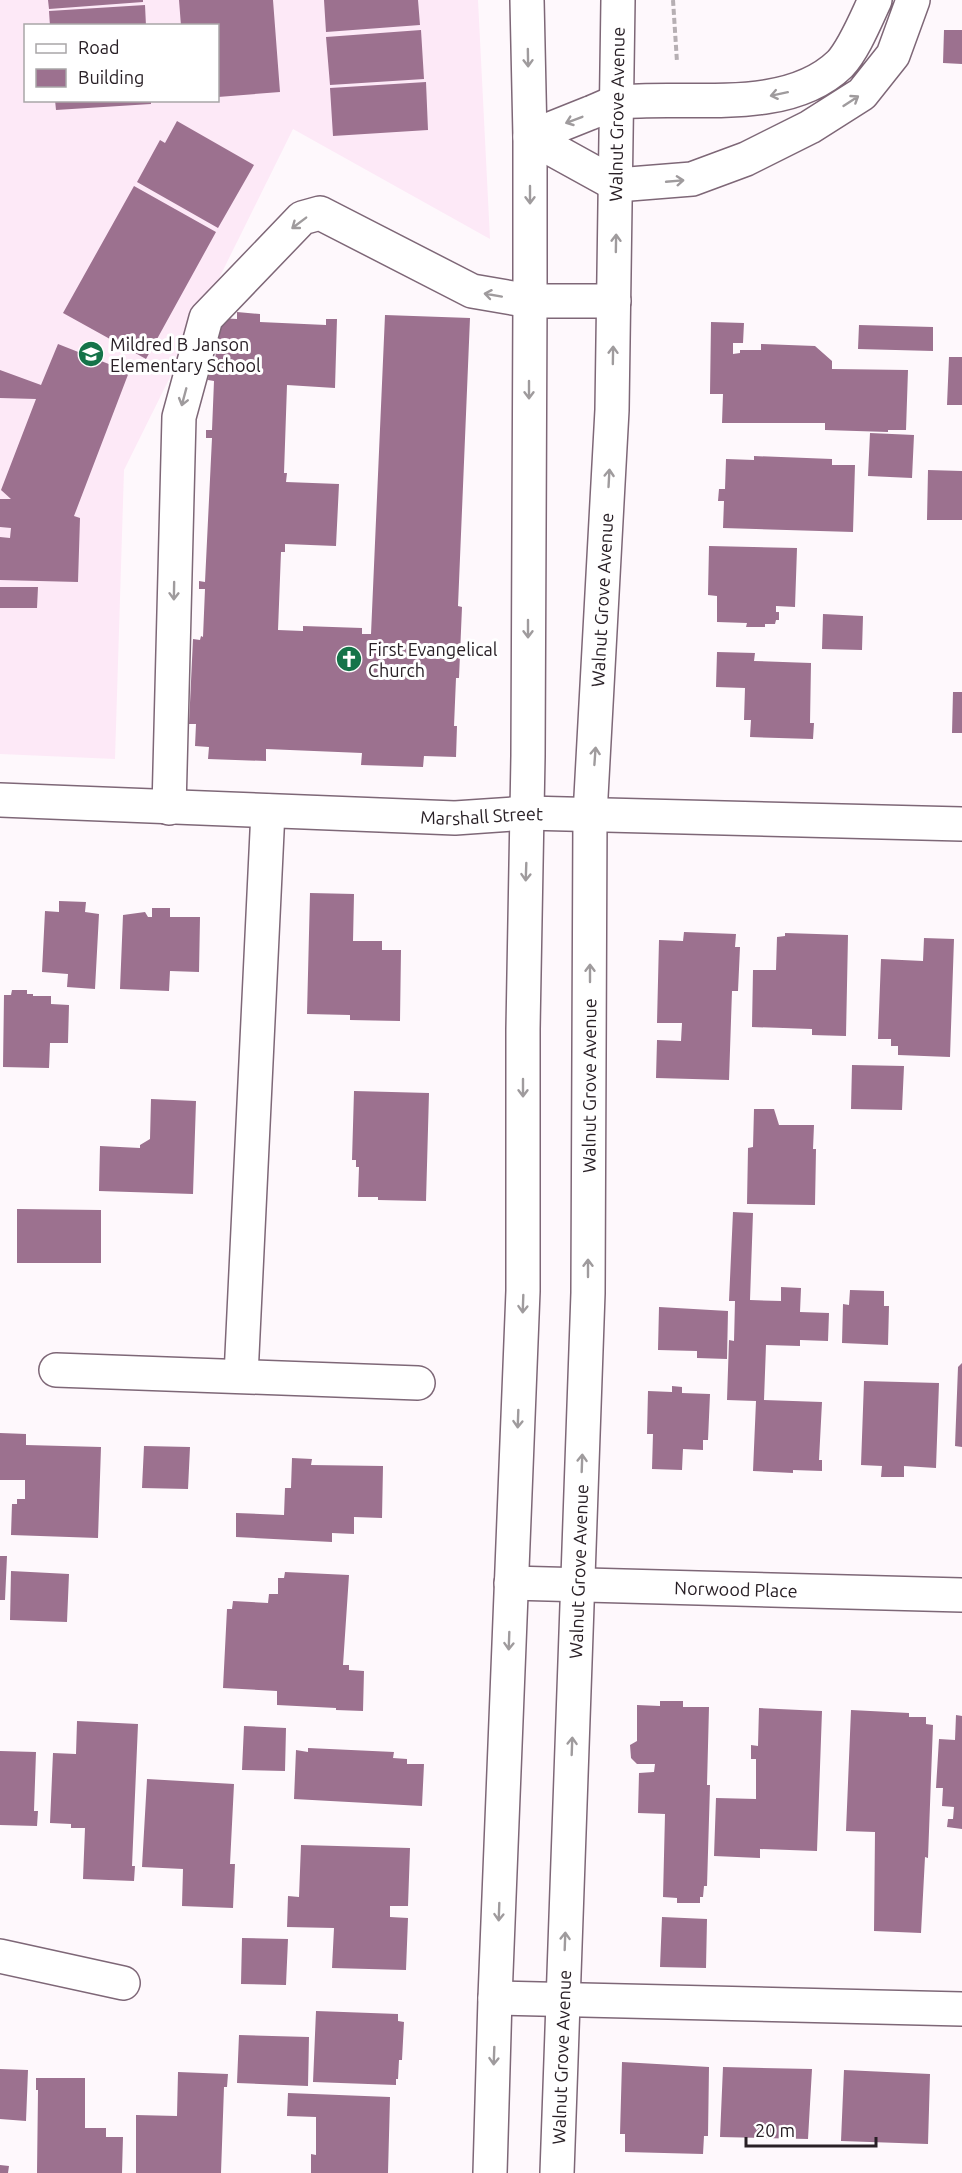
<svg xmlns="http://www.w3.org/2000/svg" width="962" height="2173" font-family="Ubuntu,sans-serif">
	<style>
		.built { fill: #fde9f7; fill-rule: evenodd }
		.building { fill: #9c718f }
		.lines { fill: none; stroke-linecap: round; stroke-linejoin: round }
		.minor-casing { stroke: #7e6777; stroke-width: 36 }
		.major-casing { stroke: #7e6777; stroke-width: 36 }
		.highway-casing { stroke: #7e6777; stroke-width: 36 }
		.path { stroke: #b6afb3; stroke-width: 4; stroke-dasharray: 6 3; stroke-linecap: butt }
		.minor { stroke: #fff; stroke-width: 33 }
		.major { stroke: #fff; stroke-width: 33 }
		.highway { stroke: #fff; stroke-width: 33 }
		.oneway { stroke: #9f9b9d }
		.labels { text-anchor: middle; dominant-baseline: central; stroke-width: 6; stroke-linejoin: round; paint-order: stroke }
		.street-label { font-size: 18px; fill: #292026; stroke: #fff }
		.poi-label { font-size: 18px; fill: #292026; stroke: #fff; text-anchor: start }
	</style>
	<rect width="100%" height="100%" fill="#fef8fc"/>
	<path class="built" d="M0,0H478L490,239L293,129L124,470L115,759L0,754ZM26,26H218V100H26Z"/>
	<path class="building" d="M48,0H143V2L49,9Z
		M179,0H273L280,92L218,97V26H181Z
		M324,0H418L420,25L326,32Z
		M145,5L146,26H50L49,11Z
		M421,30L424,79L330,85L326,37Z
		M944,30H962V64L943,63Z
		M426,82L428,130L333,136L330,88Z
		M55,100H151V104L56,110Z
		M177,121L254,165L218,228L137,182L160,140L165,143Z
		M134,186L216,232L146,359L63,313Z
		M237,312L260,314V322L326,325V319H337L335,388L287,385L284,473H287L286,482L339,484L336,546L285,544V552H281L278,630L303,631V626L362,628V634H371L385,315L470,318L458,606L462,607L459,678H456L454,726H457L456,757L424,756L423,767L361,765L362,753L266,749V761L208,759L209,747L195,746L196,724H189L193,639L200,640L201,636L203,637L205,589H199V581L205,582L212,438H206V430H212L214,381L208,380L209,369L215,370L217,318L237,319Z
		M711,322L744,323L743,343H733V354L740,353V350H761V344L815,346L832,361V369L908,370L906,430H888V432L825,430V423H722L723,394H710Z
		M859,325L933,327V351L858,349Z
		M58,344L129,372L74,516L80,518L78,582L0,580V537L10,538L11,528L0,527V499H11L1,490L36,399L0,398V370L41,385Z
		M949,357H962V405H947Z
		M870,433L914,435L912,478L868,476Z
		M754,456L832,459V465H855L853,532L723,528L724,501H718L719,489H725L726,459L754,460Z
		M928,470L962,471V520H927Z
		M709,546L797,548L795,607L776,606V612H779V620H776L775,624H765V627H746L747,623L717,622V596L708,595Z
		M0,587H38L37,608H0Z
		M823,614L863,616L862,650L822,649Z
		M717,652L755,653L754,661L811,663L810,723H814L813,739L750,737L751,720H744L745,688L716,687Z
		M953,692H962V733H952Z
		M310,893L354,894L353,941H382V950H401L400,1021L350,1020V1015L307,1014Z
		M59,901L86,902L85,912L99,914L95,989L67,987L68,974L42,972L45,911L59,912Z
		M152,908H170V917H200L199,972L170,971L169,991L120,989L123,915L145,912L148,917H152Z
		M684,932L736,934L735,947H740L738,991H732L729,1080L656,1078L657,1040L681,1041L682,1023H657L659,940L683,941Z
		M785,933L848,935L846,1036L812,1035V1029L752,1027L753,970H776L777,937L785,936Z
		M924,938L954,939L950,1057L898,1055V1046H891V1039H878L881,959L923,961Z
		M12,990H27V994H33V996H51V1004L69,1005L68,1043H50L49,1068L3,1067L4,995H11Z
		M852,1065L904,1066L902,1110L851,1109Z
		M354,1091L429,1093L426,1201L378,1200V1197H358L359,1167H356V1160H352Z
		M151,1099L196,1101L193,1194L99,1191L100,1146L140,1148V1145L150,1139Z
		M754,1109H774L779,1125H814L813,1149H816L815,1205L747,1204L748,1148L753,1147Z
		M17,1209L101,1210V1263H17Z
		M733,1212L753,1213L750,1300L781,1301V1287L801,1288L800,1312L829,1313L828,1341L800,1340V1346L766,1345L764,1400L822,1402L819,1460H822V1471L793,1470V1473L753,1471L756,1401L727,1400L729,1340L734,1341L735,1301H729Z
		M850,1290L884,1291V1306H889L888,1345L842,1343L843,1304L849,1305Z
		M659,1307L728,1311L727,1359L697,1358V1351L658,1350Z
		M962,1363V1447L955,1446L958,1367Z
		M864,1381L939,1383L936,1468L904,1466V1477H881L882,1466L861,1465Z
		M672,1386L682,1387V1393L710,1394L708,1440H703V1450L683,1449L682,1470L652,1469L653,1434H647L648,1391L672,1392Z
		M0,1433L26,1434V1445L101,1447L98,1538L11,1535L12,1504H17V1499H25V1480H0Z
		M144,1446L190,1447L188,1489L142,1488Z
		M292,1458L312,1459L311,1465L383,1466L382,1518L354,1517V1534L332,1533V1542L236,1537V1513L284,1515L285,1488H291Z
		M0,1556H7L5,1600H0Z
		M11,1571L69,1574L67,1622L10,1620Z
		M285,1572L349,1575L343,1665H349V1670L364,1671L363,1711L336,1710V1708L277,1705V1691L223,1688L227,1609H232L233,1601L268,1603L269,1594H278V1578H284Z
		M660,1701H683V1707H709L707,1785H710L707,1886H704L703,1897H700V1903H677V1898L663,1897L665,1814L638,1813L639,1773L654,1772L655,1764H637L631,1758L630,1745L637,1741V1705L660,1706Z
		M759,1708L822,1711L817,1851L760,1849V1858L714,1856L716,1798L756,1799V1759H751V1745L758,1746Z
		M851,1710L909,1713V1717H926V1724L933,1725L928,1858L925,1857L921,1933L874,1931L875,1832L846,1831Z
		M956,1715L962,1716V1829L947,1827L948,1819H953L954,1807L942,1806L943,1788H936L939,1739L955,1740Z
		M77,1721L138,1724L132,1866H135L134,1881L83,1879L85,1828H71V1824L50,1823L53,1753L76,1754Z
		M244,1726L286,1728L285,1771L242,1770Z
		M308,1748L394,1752L393,1758L407,1759V1764H424L422,1806L294,1799L296,1750L308,1752Z
		M0,1751L36,1752L34,1811H38L37,1826L0,1825Z
		M147,1779L234,1784L230,1864H235L233,1908L182,1906L183,1869L142,1867Z
		M301,1845L410,1848L408,1906H390V1917L408,1918L406,1970L332,1968L334,1928L287,1927L288,1896L299,1897Z
		M662,1917L707,1919L706,1968L660,1967Z
		M242,1938L288,1939L286,1985L241,1984Z
		M316,2011L398,2014V2021L404,2022L402,2060H399L398,2079H396V2085L313,2082Z
		M239,2035L309,2037L308,2086L237,2083Z
		M622,2062L709,2067L708,2136H704L703,2154L625,2152V2134H620Z
		M723,2067L812,2069L808,2139L720,2137Z
		M0,2069L28,2070L26,2121L0,2119Z
		M844,2070L930,2074L928,2144L841,2141Z
		M178,2072L228,2074L227,2087H224L221,2173H136V2115L177,2116Z
		M36,2078H85V2128H106V2137H123L122,2173H37L38,2090H36Z
		M288,2093L390,2097L388,2173H311V2154L316,2155V2117L287,2116Z
		M0,2165L9,2166L8,2173H0Z"/>
	<g class="lines">
		<g class="minor-casing">
			<g id="minor">
				<path id="s1" d="M0,800L455,818L527,813L962,824"/>
				<path d="M169,808L179,417L206,318L302,218L320,213L472,291L530,301H614"/>
				<path d="M56,1370L418,1383"/>
				<path d="M241,1376L268,811"/>
				<path id="s2" d="M511,1583L962,1595"/>
				<path d="M0,1956L123,1983"/>
				<path d="M495,1998L962,2009"/>
			</g>
		</g>
		<g class="major-casing">
			<g id="major">
				<path d="M490,2173L495,1998L523,1291V1029L528,756L530,301V137L527,0"/>
				<path id="s3" d="M557,2173L588,1293L590,815L612,410L618,0"/>
			</g>
		</g>
		<g class="highway-casing">
			<path id="highway" d="M530,137L617,185L692,179L746,159L810,127L862,94L893,55L913,0
				M530,137C550,129 570,121 590,113C599,110 610,103 620,102C689,95 786,116 840,64C854,49 866,19 875,0"/>
		</g>
		<path class="path" d="M673,0L677,62"/>
		<use href="#minor" class="minor"/>
		<use href="#major" class="major"/>
		<use href="#highway" class="highway"/>
	</g>
	<defs><path id="oneway-shaft" d="M-6 0H5M1.5-3L5.5 0L1.5 3" fill="none" stroke-width="1.6" stroke-linecap="round" stroke-linejoin="round" transform="scale(1.5)"/></defs>
	<g class="oneway">
		<use href="#oneway-shaft" transform="translate(528 58) rotate(89)"/>
		<use href="#oneway-shaft" transform="translate(779 94) rotate(168)"/>
		<use href="#oneway-shaft" transform="translate(851 101) rotate(-33)"/>
		<use href="#oneway-shaft" transform="translate(574 120) rotate(159)"/>
		<use href="#oneway-shaft" transform="translate(675 181) rotate(-5)"/>
		<use href="#oneway-shaft" transform="translate(530 195) rotate(90)"/>
		<use href="#oneway-shaft" transform="translate(299 223) rotate(143)"/>
		<use href="#oneway-shaft" transform="translate(616 243) rotate(-89)"/>
		<use href="#oneway-shaft" transform="translate(493 295) rotate(-170)"/>
		<use href="#oneway-shaft" transform="translate(613 355) rotate(-89)"/>
		<use href="#oneway-shaft" transform="translate(529 390) rotate(90)"/>
		<use href="#oneway-shaft" transform="translate(184 397) rotate(105)"/>
		<use href="#oneway-shaft" transform="translate(609 478) rotate(-87)"/>
		<use href="#oneway-shaft" transform="translate(174 591) rotate(91)"/>
		<use href="#oneway-shaft" transform="translate(528 629) rotate(90)"/>
		<use href="#oneway-shaft" transform="translate(595 756) rotate(-86)"/>
		<use href="#oneway-shaft" transform="translate(526 872) rotate(92)"/>
		<use href="#oneway-shaft" transform="translate(590 973) rotate(-90)"/>
		<use href="#oneway-shaft" transform="translate(523 1088) rotate(90)"/>
		<use href="#oneway-shaft" transform="translate(588 1268) rotate(-90)"/>
		<use href="#oneway-shaft" transform="translate(523 1304) rotate(92)"/>
		<use href="#oneway-shaft" transform="translate(518 1419) rotate(92)"/>
		<use href="#oneway-shaft" transform="translate(582 1463) rotate(-88)"/>
		<use href="#oneway-shaft" transform="translate(509 1641) rotate(92)"/>
		<use href="#oneway-shaft" transform="translate(572 1746) rotate(-88)"/>
		<use href="#oneway-shaft" transform="translate(499 1912) rotate(92)"/>
		<use href="#oneway-shaft" transform="translate(565 1941) rotate(-88)"/>
		<use href="#oneway-shaft" transform="translate(494 2056) rotate(92)"/>
	</g>
	<defs>
		<g id="school-disc" transform="scale(1.35)"><circle r="9.5" fill="#157349" stroke="#fff"/><path d="M0-5L7-2L0 1L-7-2ZM-4 1L0 2.5L4 1V4Q0 6-4 4Z" fill="#fff"/></g>
		<g id="church-disc" transform="scale(1.35)"><circle r="9.5" fill="#157349" stroke="#fff"/><path d="M-1.2-6h2.4v3.5h3.3v2.4h-3.3V6h-2.4V-.1h-3.3v-2.4h3.3Z" fill="#fff"/></g>
	</defs>
	<g fill-rule="evenodd">
		<use href="#school-disc" x="91" y="354"/>
		<use href="#church-disc" x="349" y="659"/>
	</g>
	<g class="labels">
		<g class="street-label">
			<text stroke="none"><textPath href="#s3" startOffset="2060">Walnut Grove Avenue</textPath></text>
			<text stroke="none"><textPath href="#s3" startOffset="1574">Walnut Grove Avenue</textPath></text>
			<text stroke="none"><textPath href="#s1" startOffset="482">Marshall Street</textPath></text>
			<text stroke="none"><textPath href="#s3" startOffset="1088">Walnut Grove Avenue</textPath></text>
			<text stroke="none"><textPath href="#s3" startOffset="602">Walnut Grove Avenue</textPath></text>
			<text stroke="none"><textPath href="#s2" startOffset="225">Norwood Place</textPath></text>
			<text stroke="none"><textPath href="#s3" startOffset="116">Walnut Grove Avenue</textPath></text>
		</g>
		<g class="poi-label">
			<text x="110" y="344">Mildred B Janson<tspan x="110" dy="21">Elementary School</tspan></text>
			<text x="368" y="649">First Evangelical<tspan x="368" dy="21">Church</tspan></text>
		</g>
	</g>
	<rect x="24" y="24" width="195" height="78" fill="#ffffff" stroke="#a9a6a8" stroke-width="1.5"/>
	<rect x="36" y="44" width="30" height="9" fill="#ffffff" stroke="#a9a6a8" stroke-width="1.5"/>
	<text x="78" y="54" font-size="18" fill="#292026">Road</text>
	<rect x="36" y="69" width="30" height="18" fill="#9c718f" stroke="#a9a6a8" stroke-width="1.5"/>
	<text x="78" y="84" font-size="18" fill="#292026">Building</text>
	<path d="M746 2137v9h130v-9" fill="none" stroke="#292026" stroke-width="3"/>
	<text x="755" y="2137" font-size="18" fill="#292026" stroke="#ffffff" stroke-width="4.5" paint-order="stroke">20 m</text>
</svg>
